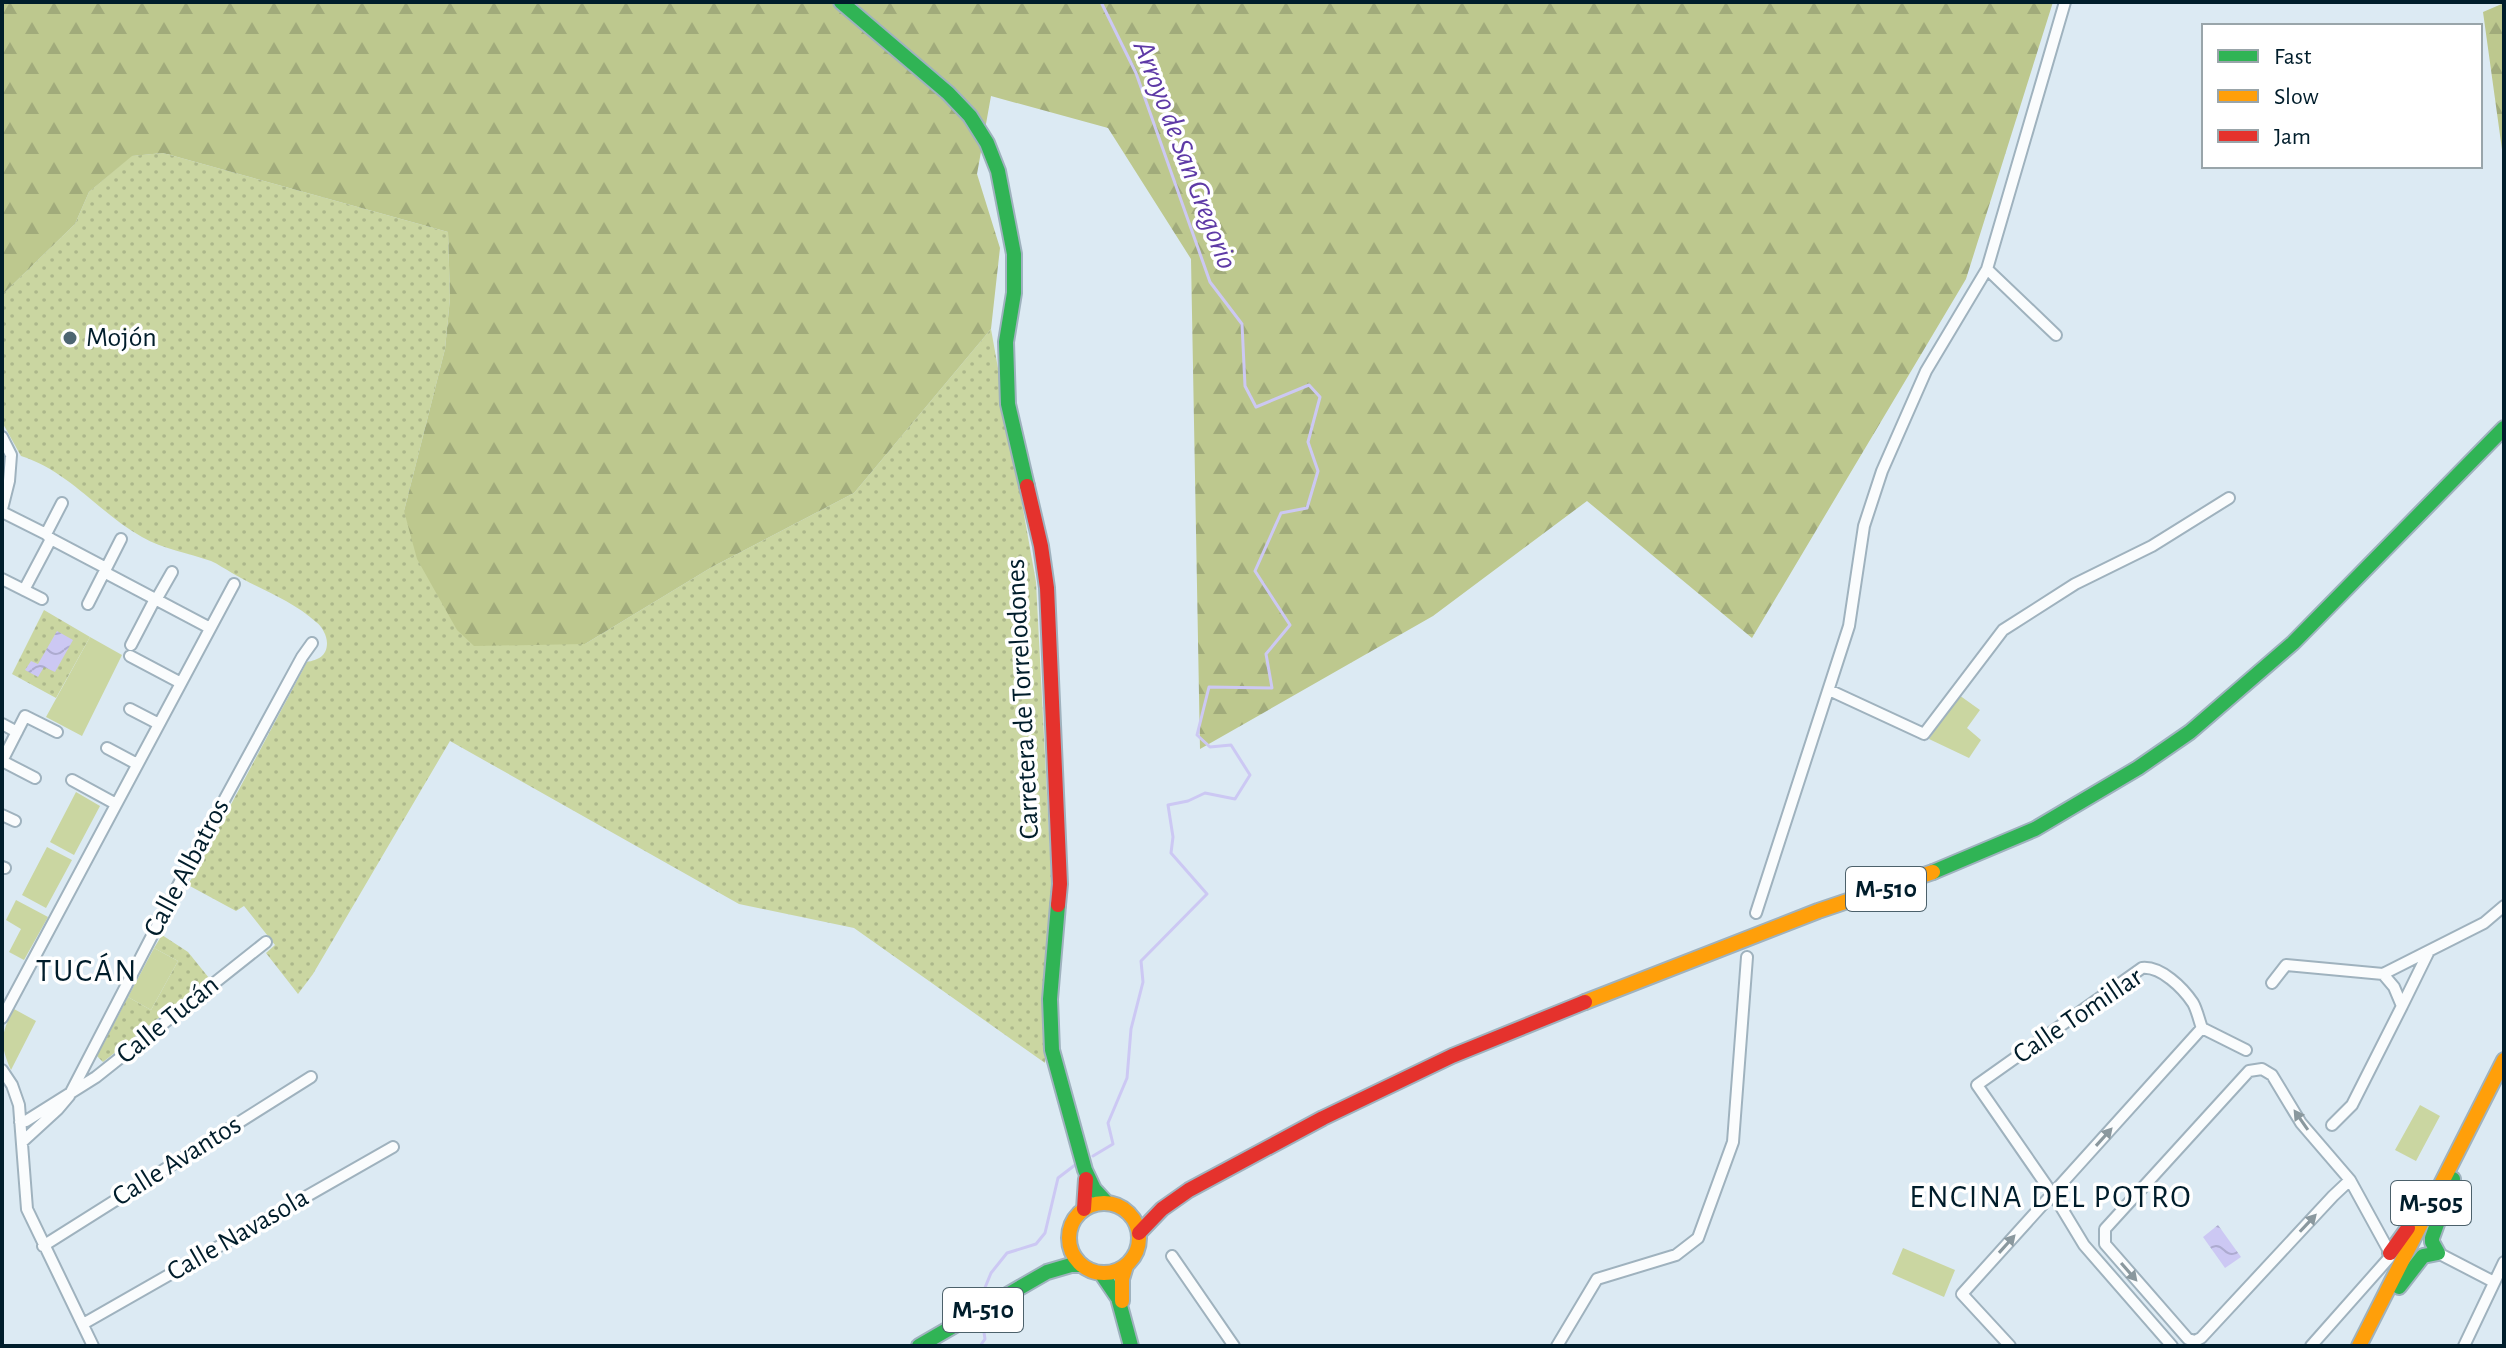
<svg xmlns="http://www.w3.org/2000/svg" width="2506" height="1348" font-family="'Alegreya Sans',sans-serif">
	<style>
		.grass { fill: url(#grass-dots) }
		.forest { fill: url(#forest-firs) }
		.green { fill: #cad6a1 }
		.water { fill: url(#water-waves) }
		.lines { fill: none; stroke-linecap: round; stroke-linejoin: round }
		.stream { stroke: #ccc8f3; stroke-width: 3 }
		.street-casing { stroke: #9fb2be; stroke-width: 14 }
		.fast-casing { stroke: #9fb2be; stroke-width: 18 }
		.slow-casing { stroke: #9fb2be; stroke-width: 18 }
		.jam-casing { stroke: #9fb2be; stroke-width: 18 }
		.street { stroke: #fafcfd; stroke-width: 10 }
		.fast { stroke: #30b455; stroke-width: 14 }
		.slow { stroke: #ff9f0a; stroke-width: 14 }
		.jam { stroke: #e5322d; stroke-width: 14 }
		.oneway { fill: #8a989e }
		.poi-dot { fill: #4d6571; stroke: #fff; stroke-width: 3 }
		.labels { text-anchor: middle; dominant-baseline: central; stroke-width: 7; stroke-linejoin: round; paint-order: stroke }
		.shield { fill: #fff; stroke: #4c616b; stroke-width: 2 }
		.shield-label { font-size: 26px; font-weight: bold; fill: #001d2b }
		.poi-label { font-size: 28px; fill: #001d2b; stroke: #fff; text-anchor: start }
		.street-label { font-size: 28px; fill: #001d2b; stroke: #fff }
		.water-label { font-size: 30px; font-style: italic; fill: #5e3aa6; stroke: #fff }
		.quarter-label { font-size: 32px; letter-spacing: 2px; fill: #001d2b; stroke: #fff }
	</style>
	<defs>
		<pattern id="grass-dots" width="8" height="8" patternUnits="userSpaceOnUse" patternTransform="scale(2)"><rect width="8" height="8" fill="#cad6a1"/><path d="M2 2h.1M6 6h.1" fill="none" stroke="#acb78b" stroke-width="1.8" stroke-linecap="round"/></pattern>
		<pattern id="forest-firs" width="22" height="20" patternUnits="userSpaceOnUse" patternTransform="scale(2)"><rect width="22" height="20" fill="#bdc88e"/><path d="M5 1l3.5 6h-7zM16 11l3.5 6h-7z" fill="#a1ab7b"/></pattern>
		<pattern id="water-waves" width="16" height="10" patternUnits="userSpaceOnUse" patternTransform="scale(2)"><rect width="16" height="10" fill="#ccc8f3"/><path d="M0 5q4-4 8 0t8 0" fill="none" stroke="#adabd0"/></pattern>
	</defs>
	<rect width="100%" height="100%" fill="#dceaf3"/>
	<path class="grass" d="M163,153L448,232L450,298L445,349L404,511L585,644L712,567L854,493L991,329L1036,582L1052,892L1045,1063L854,928L739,904L450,741L313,974L298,994L266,953L275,945L244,906L236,911L188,885L307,662C318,660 327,656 327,643C327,636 322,626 316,622C292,600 259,589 232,573C225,569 218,564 211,561C188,553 163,549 142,537C99,513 69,471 21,456L2,422V295L75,224L89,192L131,156Z
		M44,610L90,637L56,698L12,674Z
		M162,935L188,952L209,978L103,1062L97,1056L128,997L151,1010L178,961L154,948Z"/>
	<path class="forest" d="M2,2H2053L1966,279L1752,638L1587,501L1433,616L1200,749L1191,259L1108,128L991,96L977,174L1000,248L991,329L854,493L712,567L585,644L474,646L457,630L417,559L404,511L445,349L450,298L448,232L163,153L132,156L89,192L75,224L2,295Z
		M2504,3V164L2483,12Z"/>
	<path class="green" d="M90,637L122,655L82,736L46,717Z
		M1959,695L1980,710L1967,728L1981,740L1969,758L1929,739Z
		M76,792L100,806L74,855L50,842Z
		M47,847L72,860L46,908L22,895Z
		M16,900L48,917L24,960L9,952L21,929L6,920Z
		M154,948L178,961L151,1010L128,997Z
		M14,1009L36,1021L11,1070C0,1046 0,1033 14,1009Z
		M2420,1105L2440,1116L2416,1161L2395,1150Z
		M1903,1248L1955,1270L1944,1297L1892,1274Z"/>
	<path class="water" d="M57,631L73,640L55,672L44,667L38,677L25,670L31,661L38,664Z
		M2218,1225L2241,1257L2225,1268L2203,1237Z"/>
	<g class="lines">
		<path class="stream" d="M1093,1156L1113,1144L1108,1123L1127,1078L1131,1029L1143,982L1141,961L1207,894L1171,853L1173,837L1168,805L1188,801L1205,793L1235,799L1250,775L1231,745L1210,747L1197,735L1209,687L1272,688L1266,654L1290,625L1255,571L1281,513L1307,508L1318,471L1308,442L1320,397L1309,385L1256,407L1245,386L1242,324L1210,282L1136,73L1101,2
			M982,1295L991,1273L1007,1253L1036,1244L1045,1233L1058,1178L1075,1165
			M980,1346L985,1339L983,1326"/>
		<g class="street-casing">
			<path id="street" d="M1987,269L2056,335
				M2,437L11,455L9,481L2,509
				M2,512L46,534L51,539L106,568
				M46,534L62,503
				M104,572L210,628
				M2,579L42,599
				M24,590L51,539
				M156,600L172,572
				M88,604L121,539
				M131,645L155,599
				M130,656L181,683
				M1829,690L1924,734L2003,630L2075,584L2152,546L2229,498
				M130,709L159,724
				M2,724L17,732
				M107,748L137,764
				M2,761L25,716L57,732
				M2,761L35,778
				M72,780L116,804
				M2,815L15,821
				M2,867L5,868
				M1756,913L1849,626L1864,526L1882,471L1926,371L1987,269L2065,2
				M2272,983L2286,965L2383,974L2484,923L2504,906
				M2402,1006L2429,951
				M2,1018L234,584
				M2,1070L12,1085L19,1105L27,1209L93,1346
				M20,1122L26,1121L96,1077L266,942
				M2332,1125L2352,1105L2402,1006L2394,987L2383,974
				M22,1142L58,1109L69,1096L184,874L302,657L312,643
				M43,1246L311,1077
				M2438,1253L2494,1282
				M1172,1256L1234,1346
				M83,1324L393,1147
				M1557,1346L1597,1279L1676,1255L1698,1238L1733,1142L1747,957
				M2010,1346L1962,1294L2202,1028
				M2172,1346L2084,1245L2058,1202L1977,1085L2142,968C2161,966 2183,988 2193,1003C2197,1010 2199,1020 2202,1028L2246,1050
				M2311,1346L2389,1258L2390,1253L2350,1180L2301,1123L2272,1075L2262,1069L2249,1071L2105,1229V1244L2188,1339L2195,1341L2201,1338L2333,1196L2350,1180
				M2464,1346L2504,1262"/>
		</g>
		<g class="fast-casing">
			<path id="fast" d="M841,2L948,93L970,116L987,143L998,171L1014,254V293L1006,342L1008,404L1027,486
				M1933,872L2035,829L2138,768L2190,732L2293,643L2504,428
				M1058,905L1050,999L1052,1050L1085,1170L1094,1189L1106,1202
				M1101,1273L1118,1298L1131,1346
				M2399,1287L2423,1256L2438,1253L2432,1242V1238L2453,1179
				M919,1346L1047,1272L1071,1265H1081"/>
		</g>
		<g class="slow-casing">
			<path id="slow" d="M1585,1002L1818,911L1933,872
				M1069 1238a35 35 0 1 1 70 0a35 35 0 1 1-70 0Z
				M1122,1301V1279L1126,1266
				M2359,1346L2504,1060"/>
		</g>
		<g class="jam-casing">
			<path id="jam" d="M1027,486L1041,546L1047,588L1060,884L1058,905
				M1084,1209L1086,1179
				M1139,1233L1162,1209L1189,1190L1323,1118L1452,1056L1585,1002
				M2390,1253L2408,1228"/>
		</g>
		<use href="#street" class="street"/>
		<use href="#fast" class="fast"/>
		<use href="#slow" class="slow"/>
		<use href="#jam" class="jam"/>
	</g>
	<defs><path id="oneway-solid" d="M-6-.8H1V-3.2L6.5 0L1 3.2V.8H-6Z" transform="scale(2)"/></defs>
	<g class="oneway">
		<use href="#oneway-solid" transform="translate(2301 1120) rotate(-125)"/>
		<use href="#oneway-solid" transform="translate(2104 1137) rotate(-48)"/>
		<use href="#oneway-solid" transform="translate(2308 1223) rotate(-47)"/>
		<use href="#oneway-solid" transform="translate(2007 1244) rotate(-48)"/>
		<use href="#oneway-solid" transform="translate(2129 1272) rotate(49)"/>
	</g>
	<circle class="poi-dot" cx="70" cy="338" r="8"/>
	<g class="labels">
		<g class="shield">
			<rect x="1846" y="867" width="80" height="44" rx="6"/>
			<rect x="2391" y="1181" width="80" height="44" rx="6"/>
			<rect x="943" y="1288" width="80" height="44" rx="6"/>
		</g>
		<g class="shield-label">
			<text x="1886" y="889">M-510</text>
			<text x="2431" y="1203">M-505</text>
			<text x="983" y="1310">M-510</text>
		</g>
		<g class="poi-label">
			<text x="86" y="338">Mojón</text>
		</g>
		<g class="street-label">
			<text transform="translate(1023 699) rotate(-93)">Carretera de Torrelodones</text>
			<text transform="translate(187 868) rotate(-62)">Calle Albatros</text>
			<text transform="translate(2078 1016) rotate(-34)">Calle Tomillar</text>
			<text transform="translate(168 1020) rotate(-39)">Calle Tucán</text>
			<text transform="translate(177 1161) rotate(-32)">Calle Avantos</text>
			<text transform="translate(238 1235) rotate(-30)">Calle Navasola</text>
		</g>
		<g class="water-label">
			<text transform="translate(1185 155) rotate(69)">Arroyo de San Gregorio</text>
		</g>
		<g class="quarter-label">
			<text x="87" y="971">TUCÁN</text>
			<text x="2051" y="1197">ENCINA DEL POTRO</text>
		</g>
	</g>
	<rect width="2506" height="1348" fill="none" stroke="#001d2b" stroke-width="8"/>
	<rect x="2202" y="24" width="280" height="144" fill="#ffffff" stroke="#99a5aa" stroke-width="2"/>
	<rect x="2218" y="50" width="40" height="12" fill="#30b455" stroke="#99a5aa" stroke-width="2"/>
	<text x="2274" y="64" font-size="24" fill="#001d2b">Fast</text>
	<rect x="2218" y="90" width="40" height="12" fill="#ff9f0a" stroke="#99a5aa" stroke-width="2"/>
	<text x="2274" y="104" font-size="24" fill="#001d2b">Slow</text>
	<rect x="2218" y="130" width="40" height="12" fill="#e5322d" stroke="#99a5aa" stroke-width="2"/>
	<text x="2274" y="144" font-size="24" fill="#001d2b">Jam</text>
</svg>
